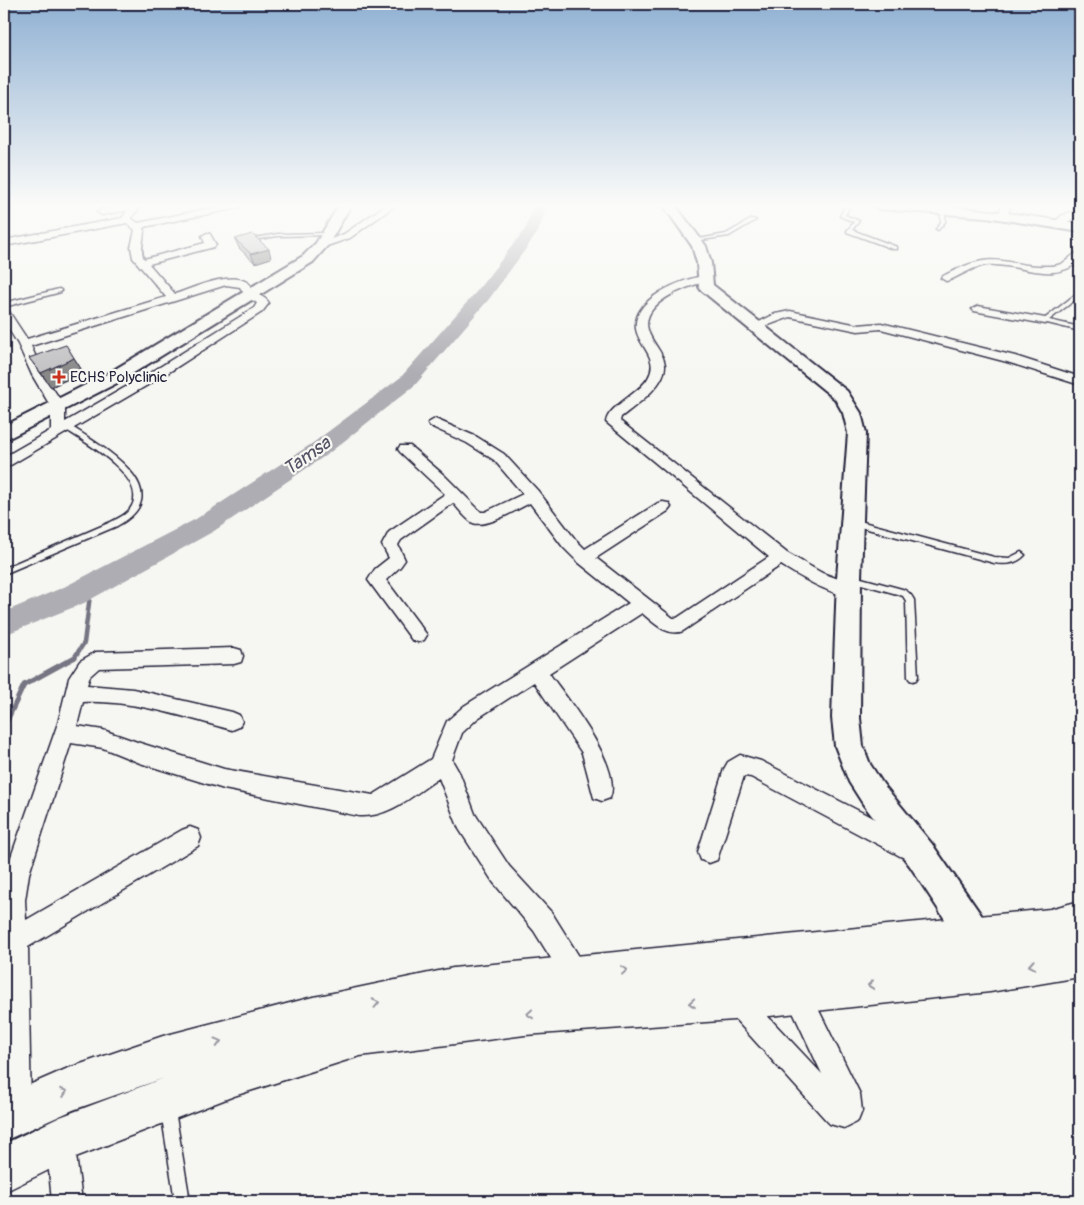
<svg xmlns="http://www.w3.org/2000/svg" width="1084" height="1205" font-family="Pangolin,sans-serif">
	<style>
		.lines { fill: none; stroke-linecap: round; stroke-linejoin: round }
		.stream-far1 { stroke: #757583; stroke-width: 4.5 }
		.stream { stroke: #757583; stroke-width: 5 }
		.river { fill: #adadb3; fill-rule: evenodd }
		.lane-casing { stroke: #22223b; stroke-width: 3 }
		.street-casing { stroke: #22223b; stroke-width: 3 }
		.secondary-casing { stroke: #22223b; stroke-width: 4 }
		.highway-casing { stroke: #22223b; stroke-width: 3 }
		.lane { fill: #f6f6f2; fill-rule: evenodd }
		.street { fill: #f6f6f2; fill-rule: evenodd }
		.secondary { fill: #f6f6f2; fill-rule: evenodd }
		.highway { fill: #f6f6f2; fill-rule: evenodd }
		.wall { fill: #a7a7a9; stroke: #22223b }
		.shaded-wall { fill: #888889; stroke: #22223b }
		.building { fill: #c2c2c4; stroke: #22223b }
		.oneway { stroke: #9797a0 }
		.poi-dot { fill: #c8321e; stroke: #f6f6f2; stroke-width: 2 }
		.labels { text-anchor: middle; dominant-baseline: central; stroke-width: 4.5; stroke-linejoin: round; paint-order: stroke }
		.far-poi-label { font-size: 15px; fill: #22223b; stroke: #f6f6f2; text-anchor: start }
		.water-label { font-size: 19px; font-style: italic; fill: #535365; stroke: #f6f6f2 }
	</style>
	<rect width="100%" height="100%" fill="#f6f6f2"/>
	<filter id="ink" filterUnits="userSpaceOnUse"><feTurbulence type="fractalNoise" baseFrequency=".02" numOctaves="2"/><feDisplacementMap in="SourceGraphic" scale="10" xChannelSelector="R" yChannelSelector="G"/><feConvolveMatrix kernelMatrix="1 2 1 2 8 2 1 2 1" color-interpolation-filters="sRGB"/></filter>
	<g filter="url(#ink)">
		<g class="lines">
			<path class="stream-far1" d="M74,658L84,643L91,587"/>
			<path class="stream" d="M4,727L24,685L75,657"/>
			<path class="river" d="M533,205H547L538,232L489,299L415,385L329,453L214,531L84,603L4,635V612L64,587L196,519L313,443L401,377L477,291L526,228Z"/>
			<g class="lane-casing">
				<path id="lane" d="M846,205H850L845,215L859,221L852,230L897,247V249H893L847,232V231L854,222L840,216Z
					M941,208L945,209V222L938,230L936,229L941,222Z
					M752,219L756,220L729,236L695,241L693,240L726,234Z
					M327,233H329V235L278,236L246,241L244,240L278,234Z
					M1070,261L1080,265V268L1068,264L1067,263Z
					M1080,288V296L1049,320L1080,327V331L1043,322V320L1076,294L1078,289Z
					M59,289L61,290V292L4,307V303Z
					M65,425H69C101,446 182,491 117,526L4,574V568L111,522C118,518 126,515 130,509C152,479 83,441 65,429Z
					M852,519L994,557L1009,558L1021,552L1025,555C1017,564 1006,565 994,563L849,524L848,522Z
					M850,575L902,589C908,591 911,594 914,600L918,677L916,680L913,681L910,680L908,677L906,601L903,596L897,594L847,580L846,578Z
					M168,1104L173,1106L175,1111L190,1201H175L161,1111L163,1106Z"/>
			</g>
			<g class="street-casing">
				<path id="street" d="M127,205L141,206L131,218L138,223L226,205H242L238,208L144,227C145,238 139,248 144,259L205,243L202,236L207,233L210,234L216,245L214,247L149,264L175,294C193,288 230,271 247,282C251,285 253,291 257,294C262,297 265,297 269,303L262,312L163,376L9,466L4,468V457L51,430V407L32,375L18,344L4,321V309L8,310L27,339L166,297L133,258L131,247L135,230L127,223L4,246V240L122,218L128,210L102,215L97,212L102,209ZM226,285L240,287L246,297L257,303L254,308L155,370L65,422V407L44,375L31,346Z
					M386,205H396L350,238L321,248L316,245L344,234Z
					M1002,205H1010L1008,216L1003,219L998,216Z
					M1080,208V214C1072,218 1063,226 1057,228L1052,225L1061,216Z
					M1080,252V260C1054,286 1017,262 986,265C973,267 961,275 950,280L946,281L941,278C945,274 952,272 958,269C998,250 1011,268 1049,266C1068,266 1068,255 1080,252Z
					M704,276L708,277L709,279L708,281C688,286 640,302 648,330C651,342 664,353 665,365C666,385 635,406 621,417L620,421L787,553L822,573L855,585L858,590L855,595C838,600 797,575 781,565L683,631C667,637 654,623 642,613L549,673C567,699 623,766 610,798L602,801L594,798L582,753L534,682L478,718L462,733L452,760L460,774L475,814L509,866L552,913L585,966L589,975L585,984L576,988L567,984L534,931L493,882L459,829L439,778C414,794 390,818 359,816L224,789L140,763L103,748L71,743L29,874L25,900L26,920L182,830L190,827L198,830L201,838L198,846L28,947L31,1112L27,1122L17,1126L7,1122L4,1114V884L5,874L58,723L69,678L80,661L96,652L234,648L241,650L243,656L241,662L234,664L99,668L90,676L87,685L133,689L232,712L239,715L242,721L239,727L232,730C184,717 133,700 83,702L77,726L103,730L140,743L224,769L373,795L431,759L447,721L464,706L629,603L578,562L563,547L530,503C517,509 488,528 473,523C466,519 459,509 453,503L401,540L398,545L405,560L400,567L386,580L427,635L424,640L418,642L412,640L368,580L375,569L389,558L382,545L389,532L445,494L400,452L398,449L400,446H410L445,476L481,512H485L523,494L494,460L467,443L430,426L428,423L435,419L477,437L504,454L538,491L575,539L585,549L658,503L663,502L668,503L671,507L668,511L596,558L673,618H677L769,557L606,422C608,406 639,394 648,378C660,358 639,347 636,329C632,299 681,279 704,276Z
					M978,306L1045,318L1051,321L1045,324L974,311L972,309Z
					M790,311L858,325L881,323L1015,356L1080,377V385L1007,362L881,329L858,331L790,317L755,330L749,327L775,314Z
					M740,755L761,761L916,840L919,848L916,856L908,859L900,856L751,777L744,776L717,860L709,863L701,860L698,852L724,769L728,762Z
					M797,980L806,984L860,1094L862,1111L858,1121L844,1128L830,1124L826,1120L726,1009L722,1000L726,991L735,987L744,991L822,1074L784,993L788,984Z
					M60,1126L70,1130L74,1140L82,1201H52L46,1140L50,1130Z"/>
			</g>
			<g class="secondary-casing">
				<path id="secondary" d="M339,205H351L328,245L313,262L119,382L11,437L4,439V426L107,374L303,256L316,243Z
					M663,205H675L706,246L711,263L713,285L847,391L861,413L866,433L861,578L860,718L863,746L870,764L883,784L932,844L993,932L998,944L993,956L981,961L969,956L910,866L863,804L849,782L835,746L832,718L837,578L848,433L843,413L835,399L701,290L699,287L697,263L692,246Z
					M873,205C943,202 1011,213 1080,224V232L986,217L879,209Z"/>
			</g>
			<g class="highway-casing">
				<path id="highway" d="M1080,901V977L990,992L734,1020L525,1035L360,1056L234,1096L73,1158L4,1192V1144L60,1117L164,1078L73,1110L4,1141V1096L66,1069L163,1036L309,998L453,968L1050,909Z"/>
			</g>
			<use href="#lane" class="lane"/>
			<use href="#street" class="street"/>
			<use href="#secondary" class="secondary"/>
			<use href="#highway" class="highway"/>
		</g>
		<path class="wall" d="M235,239L271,258L255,263L239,248Z
			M66,345L83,372L51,387L29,358Z"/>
		<path class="shaded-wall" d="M269,249L271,258L255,263L251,254Z
			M74,358L83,372L51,387L41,373Z"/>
		<path class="building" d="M252,234L269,249L251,254L235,239Z
			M66,345L74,358L41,373L29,358Z"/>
		<defs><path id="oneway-chevron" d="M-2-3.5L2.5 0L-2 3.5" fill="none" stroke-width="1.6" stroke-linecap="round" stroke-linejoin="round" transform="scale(1.25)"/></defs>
		<g class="oneway">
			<use href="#oneway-chevron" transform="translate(1032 965) rotate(170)"/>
			<use href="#oneway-chevron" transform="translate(624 970) rotate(-6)"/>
			<use href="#oneway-chevron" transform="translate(871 985) rotate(174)"/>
			<use href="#oneway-chevron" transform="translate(376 1003) rotate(-12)"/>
			<use href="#oneway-chevron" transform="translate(692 1003) rotate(176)"/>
			<use href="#oneway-chevron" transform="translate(530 1014) rotate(175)"/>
			<use href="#oneway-chevron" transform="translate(218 1042) rotate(-15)"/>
			<use href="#oneway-chevron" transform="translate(64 1092) rotate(-21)"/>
		</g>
	</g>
	<linearGradient id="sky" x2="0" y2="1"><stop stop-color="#90b1d3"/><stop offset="0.55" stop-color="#fbfbf9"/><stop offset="1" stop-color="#fbfbf9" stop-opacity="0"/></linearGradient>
	<rect width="1084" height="374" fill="url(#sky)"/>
	<path class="poi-dot" d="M56.5 369.5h5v5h5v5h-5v5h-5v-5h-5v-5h5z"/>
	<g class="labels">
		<g class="far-poi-label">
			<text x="70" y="377">ECHS Polyclinic</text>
		</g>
		<g class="water-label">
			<text transform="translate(307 456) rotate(-35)">Tamsa</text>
		</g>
	</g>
	<rect width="1084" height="1205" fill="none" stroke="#f6f6f2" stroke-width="20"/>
	<rect x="10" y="10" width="1064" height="1185" fill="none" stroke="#22223b" stroke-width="2" filter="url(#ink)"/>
</svg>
